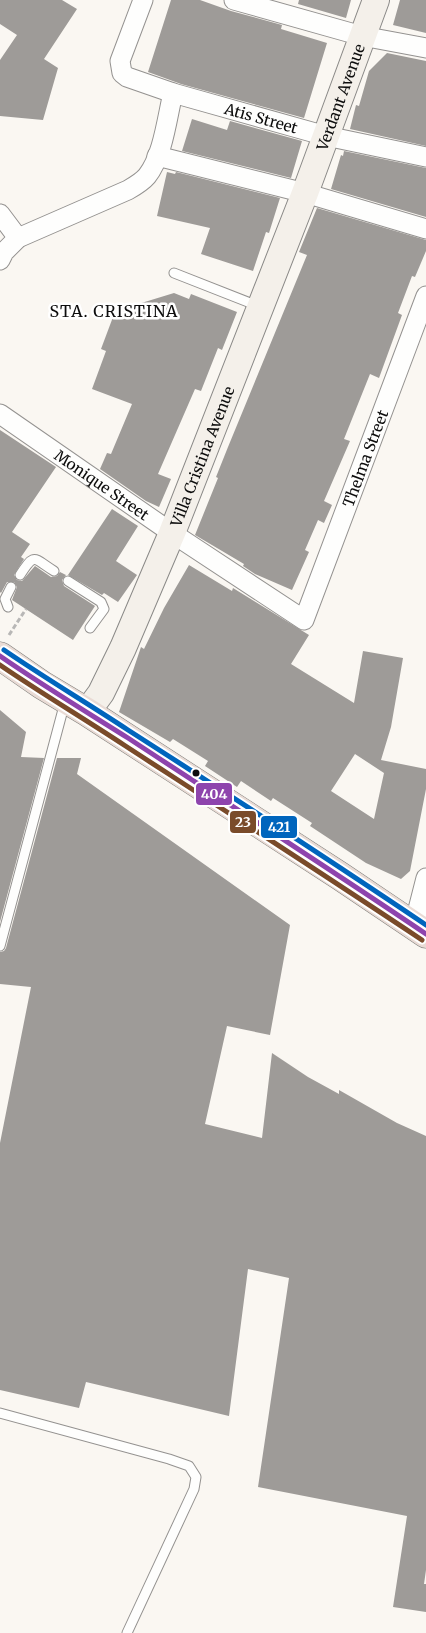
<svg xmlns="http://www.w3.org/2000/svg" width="426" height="1633" font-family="Merriweather,serif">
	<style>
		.building { fill: #9e9b98; fill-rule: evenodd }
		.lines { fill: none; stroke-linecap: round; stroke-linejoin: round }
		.lane-casing { stroke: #949290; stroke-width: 11 }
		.street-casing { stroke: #949290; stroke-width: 21 }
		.secondary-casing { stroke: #8a8987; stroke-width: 28 }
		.highway-casing { stroke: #81807d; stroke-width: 29 }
		.path { stroke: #b8b7b6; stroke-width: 3; stroke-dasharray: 5 2.5; stroke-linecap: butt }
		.lane { stroke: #fefefd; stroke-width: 9 }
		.street { stroke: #fefefd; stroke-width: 19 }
		.secondary { stroke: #f4f0ea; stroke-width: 26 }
		.highway { stroke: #e9dbd5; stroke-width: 28 }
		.bus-1-casing { stroke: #fff; stroke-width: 9 }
		.bus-2-casing { stroke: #fff; stroke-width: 9 }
		.bus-3-casing { stroke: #fff; stroke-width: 9 }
		.bus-1 { stroke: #8e44ad; stroke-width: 5 }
		.bus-2 { stroke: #7a4b2a; stroke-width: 5 }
		.bus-3 { stroke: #0065bd; stroke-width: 5 }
		.bus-dot { fill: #0d0d0d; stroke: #fff; stroke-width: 2 }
		.labels { text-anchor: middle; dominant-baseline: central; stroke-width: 5; stroke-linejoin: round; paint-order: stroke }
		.street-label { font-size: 15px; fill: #0d0d0d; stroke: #fff }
		.neighbourhood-label { font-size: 16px; letter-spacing: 1px; fill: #0d0d0d; stroke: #fff }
		.line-badge { stroke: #fff; stroke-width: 2 }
		.badge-label { font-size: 14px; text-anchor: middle; font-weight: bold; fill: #fff }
	</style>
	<rect width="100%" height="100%" fill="#faf7f2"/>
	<path class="building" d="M0,0H62L77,9L44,59L58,68L43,120L0,116V60L17,35L0,24Z
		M171,0H200L231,11L282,25L281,29L327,43L304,118L181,84L148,72Z
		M299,0H351L346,18L298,4Z
		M400,0H426V33L393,25Z
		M387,53L426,61V146L350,129L356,105L359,106L369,71Z
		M192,119L227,130L230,121L302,141L291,178L182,151Z
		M344,151L426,168V217L331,189L341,155L343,156Z
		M167,172L175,174L176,172L280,198L269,233L266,232L253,271L201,254L210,228L157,216Z
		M317,208L426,240V251L415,277L412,276L398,313L402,315L379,378L370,374L344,439L350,441L324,501L332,505L324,523L318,520L305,550L309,552L292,590L255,574L243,566L244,564L195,535L218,478L216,477L228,447L307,255L299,252Z
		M174,293L189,299L191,294L237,312L222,350L218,348L201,391L195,389L158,474L171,479L159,507L146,501L100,469L107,453L111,454L132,404L92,389L106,351L101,349L113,317L119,319L125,308Z
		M0,430L56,467L12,532L30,544L21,557L24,559L14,575L17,580L22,581L35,566L51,577L57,576L60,572L66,575L62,580L64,586L95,606L73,640L12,600L17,587L14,582H7L1,593L0,592Z
		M112,509L138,526L116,561L137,575L118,602L104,593L102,595L68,575Z
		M189,565L232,591L233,588L309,635L291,664L354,703L363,651L403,658L391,727L381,760L426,769V789L410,871L401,879L366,863L310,826L312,823L273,798L271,801L241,781L237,787L205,766L208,761L173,739L170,742L119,712L141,647L144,649L164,608ZM355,754L384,773L374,819L331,791Z
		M0,710L26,732L21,757L44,758L0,922Z
		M57,758H81L77,774L290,925L270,1035L227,1026L205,1124L262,1138L272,1053L308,1077L339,1094V1090L397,1123L426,1136V1570L424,1584H426V1612L393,1607L407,1516L258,1487L289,1278L248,1269L229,1416L86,1382L79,1408L0,1390V1143L31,987L0,984V952L4,951L6,948Z"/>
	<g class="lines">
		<g class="lane-casing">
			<path id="lane" d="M174,273L258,306
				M20,575C35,552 33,558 54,571
				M68,581L101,602L104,609L90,628
				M8,607L5,599L11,587
				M0,946L65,702
				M0,1413L169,1459L189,1466L196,1477L194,1489L127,1633"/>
		</g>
		<g class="street-casing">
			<g id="street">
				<path id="s1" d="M143,0L120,61L122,73L127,77L173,93L326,136L426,157"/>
				<path d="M234,0L362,36L426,48"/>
				<path d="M157,156L305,193L426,229"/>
				<path d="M0,214L18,238"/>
				<path d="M0,260L4,252L18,238L128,190C135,186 142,182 147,176C163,156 167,118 173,93"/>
				<path id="s2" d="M0,414L172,533L304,620L426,296"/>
				<path d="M414,925L426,878"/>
			</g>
		</g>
		<g class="secondary-casing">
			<g id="secondary">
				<path id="s3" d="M87,712L101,693L123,648L172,533L305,193L376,0"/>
			</g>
		</g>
		<g class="highway-casing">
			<path id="highway" d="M0,656L42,685L87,712L340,876L426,934"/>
		</g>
		<path class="path" d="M9,635L26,609"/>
		<use href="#lane" class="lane"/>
		<use href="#street" class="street"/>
		<use href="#secondary" class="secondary"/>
		<use href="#highway" class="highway"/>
		<g class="bus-1-casing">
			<path id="bus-1" d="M0,656C42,685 85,711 128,738C227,803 327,867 426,934"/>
		</g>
		<g class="bus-2-casing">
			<path id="bus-2" d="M0,665C41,693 83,718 124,745C224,810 323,874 422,940"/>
		</g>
		<g class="bus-3-casing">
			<path id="bus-3" d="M4,650C45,678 87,703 128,730C228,794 328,859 426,925"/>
		</g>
		<use href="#bus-1" class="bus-1"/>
		<use href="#bus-2" class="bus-2"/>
		<use href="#bus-3" class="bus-3"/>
	</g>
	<circle class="bus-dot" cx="196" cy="773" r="4.5"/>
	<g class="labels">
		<g class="street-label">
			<text stroke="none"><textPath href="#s3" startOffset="666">Verdant Avenue</textPath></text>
			<text stroke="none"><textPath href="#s1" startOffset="224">Atis Street</textPath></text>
			<text stroke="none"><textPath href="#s3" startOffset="281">Villa Cristina Avenue</textPath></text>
			<text stroke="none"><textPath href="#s2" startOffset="540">Thelma Street</textPath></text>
			<text stroke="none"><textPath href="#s2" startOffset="124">Monique Street</textPath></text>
		</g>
		<g class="neighbourhood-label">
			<text x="114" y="311">STA. CRISTINA</text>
		</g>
	</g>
	<g class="line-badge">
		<rect x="195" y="782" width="38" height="24" rx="5" fill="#8e44ad"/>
		<rect x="229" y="810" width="28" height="24" rx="5" fill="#7a4b2a"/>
		<rect x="260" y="815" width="38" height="24" rx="5" fill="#0065bd"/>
	</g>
	<g class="badge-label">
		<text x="214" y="799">404</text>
		<text x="243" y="827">23</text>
		<text x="279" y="832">421</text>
	</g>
</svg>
